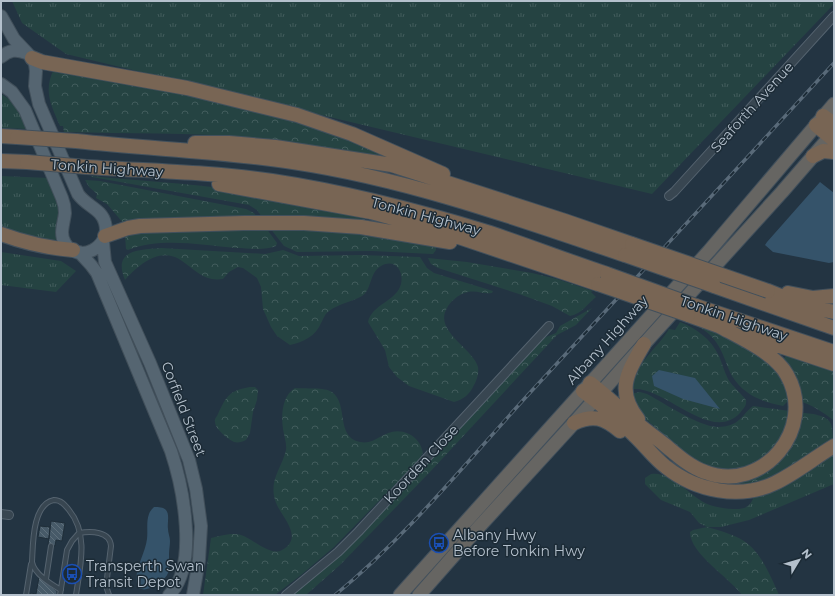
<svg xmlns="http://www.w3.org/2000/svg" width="835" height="596" font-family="Montserrat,sans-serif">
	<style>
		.grass { fill: url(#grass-tufts) }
		.forest { fill: url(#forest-crowns) }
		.water { fill: #35536a }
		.building { fill: url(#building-back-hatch); stroke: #1e2d38 }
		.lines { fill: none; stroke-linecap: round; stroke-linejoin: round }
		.service-casing { stroke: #55636f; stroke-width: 6 }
		.minor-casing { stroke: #55636f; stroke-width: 10 }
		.primary-casing { stroke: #414f5a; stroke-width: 14 }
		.trunk-casing { stroke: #42505c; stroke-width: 15 }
		.motorway-casing { stroke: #42505c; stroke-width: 16 }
		.service { stroke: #384651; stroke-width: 4 }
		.minor { stroke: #384651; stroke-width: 8 }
		.primary { stroke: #556571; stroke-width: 12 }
		.trunk { stroke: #666562; stroke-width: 13 }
		.motorway { stroke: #786554; stroke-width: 14 }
		.rail-casing { stroke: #596a79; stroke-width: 3.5 }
		.rail { stroke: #1c2b36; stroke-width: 2; stroke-dasharray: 6; stroke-linecap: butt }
		.motorway-bridge-casing { stroke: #42505c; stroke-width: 16; stroke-linecap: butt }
		.motorway-bridge { stroke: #786554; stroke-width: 14 }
		.labels { text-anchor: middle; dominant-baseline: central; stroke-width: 3; stroke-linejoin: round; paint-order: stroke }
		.street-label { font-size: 14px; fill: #b4c0cc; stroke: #1c2b36 }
		.poi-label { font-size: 14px; fill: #b4c0cc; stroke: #1c2b36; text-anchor: start }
	</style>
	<defs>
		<pattern id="grass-tufts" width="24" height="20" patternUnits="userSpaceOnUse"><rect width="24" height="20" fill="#254342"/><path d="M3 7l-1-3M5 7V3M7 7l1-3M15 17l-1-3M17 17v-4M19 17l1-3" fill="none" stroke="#425c5c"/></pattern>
		<pattern id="forest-crowns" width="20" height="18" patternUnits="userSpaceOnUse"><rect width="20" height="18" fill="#254342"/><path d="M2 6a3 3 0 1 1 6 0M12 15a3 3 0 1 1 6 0" fill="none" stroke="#425c5c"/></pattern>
		<pattern id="building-back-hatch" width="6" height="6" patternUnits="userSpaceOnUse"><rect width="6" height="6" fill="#475a68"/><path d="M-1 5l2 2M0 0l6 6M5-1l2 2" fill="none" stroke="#5f707c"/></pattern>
	</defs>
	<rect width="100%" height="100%" fill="#233442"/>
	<path class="grass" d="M12,1H834V4L652,194L66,54L22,23Z
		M1,94C18,103 21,113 29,129L1,128Z
		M1,176L50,178L58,197L59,209L56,227L59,243L57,244L1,229Z
		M1,252L61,261L76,271L56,292L1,285Z
		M834,453V484L749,520L721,527H707L699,523L690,512L661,500L645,484V478L651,474C671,471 688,494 705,503C714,507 726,509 736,509C745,509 749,507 753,499L752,494Z"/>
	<path class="forest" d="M54,69L90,74L292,118L432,173C372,158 314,143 253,138C190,132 127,134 64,132L63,126H60C51,105 43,91 54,69Z
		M91,176C139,181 187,183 234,190C278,197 322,208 365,219L364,222L262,217L257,210L249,205L92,177Z
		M85,180L100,181L246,209L254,213L257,217L124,224L107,204L96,198L97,194L89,187Z
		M313,227L436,245V250L433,254H432L372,251L297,252L284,246L270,228Z
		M266,228L277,243L276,246C263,251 249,248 236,248C201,245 161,237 128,250L126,249L125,236L132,233Z
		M161,248L265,254L283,250L299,256L360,255L420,257L427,268L434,273L493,291L492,293C481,295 476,288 462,294C456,297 450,302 447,308C433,331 474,349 478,367C479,373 477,380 474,385C470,394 463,400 454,402L409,386L397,377L389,367L385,350L368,322C372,304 397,301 401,284C404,271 395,258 381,266C369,273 372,290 362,296C352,302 340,303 329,311C324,315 324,318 321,323C316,336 303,342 290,345L277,336L271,327L263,309L261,287L257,278L243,268L238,267L229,272L223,279C203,282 195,269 179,259C159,247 137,266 125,280C112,249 140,250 161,248Z
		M428,258L467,262L532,273L557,279L593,291L591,292L596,297C588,303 582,314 570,316L552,306L519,294L438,268L431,264Z
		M592,308L576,325L557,335L429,473L340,565L306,595H292L340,552L352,543L541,341L546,337L556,333L560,326Z
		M680,322C696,328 711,339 719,356C722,363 724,371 728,379C733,387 741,393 746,400C747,406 743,409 740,413C711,444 665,386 633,389C632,366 658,348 669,329L675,330Z
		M690,322L726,336L775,365L788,389V401L783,406C762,402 744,395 732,376C726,365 724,353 716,342C710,333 700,327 690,322Z
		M788,353L834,370V421C828,415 810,404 802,402L800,391L782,361Z
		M250,387H255L258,390L257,400L253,412L250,433L246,440C242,442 238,443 234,442C228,439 215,429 215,422C214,418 217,417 218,414C227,395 229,391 250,387Z
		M295,388C304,389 325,387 332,392C349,404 335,437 360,442C378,446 386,424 409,434C417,438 421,444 423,453L418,461L334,547L301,575L275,595H203L211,538C219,536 232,532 241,535C252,538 270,557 282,550C306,537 279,515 275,500C269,479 282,468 286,450C287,444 284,436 283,429C281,415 282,396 295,388Z
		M640,392L647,394C664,403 698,426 717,427C723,427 729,426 735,423C742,419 746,411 753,406L790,411L788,426L765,460L733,471L706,466L676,448L654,428V426L644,418L630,394Z
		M802,413C809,413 828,415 831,424C833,428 832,435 834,440L763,483L719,487V478L725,479L793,443L799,429Z
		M707,527C721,531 737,535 748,544C762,555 772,579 779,595H742C729,577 690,554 690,532L693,530Z"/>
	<path class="water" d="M820,182L834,193V262L829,263L773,252L765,245L767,242Z
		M659,370L695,378L720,409L683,399L654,386L652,376Z
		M154,507C159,507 163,507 166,510C170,515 167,523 168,529C168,533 170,537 170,541C170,545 169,550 169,554C169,571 172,575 155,585C149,589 145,591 138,588C132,572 145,555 147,539C148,530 146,522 149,514C150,511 152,509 154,507Z"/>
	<path class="building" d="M51,521L65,523L62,541L56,540L55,546L48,545Z
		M40,526L50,527L49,539L38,537Z
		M39,577L57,591V595H30L31,593L36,594Z"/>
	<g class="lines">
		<g class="service-casing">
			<path id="service" d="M46,579L51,546
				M61,590C51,584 34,574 32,562C33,545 32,504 54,500C61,500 65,505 69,510C89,534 80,567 76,595
				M26,595L31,564
				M60,595L67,550L72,541L79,533C91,531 110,531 111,546L106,586L109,595"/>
		</g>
		<g class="minor-casing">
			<path id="minor" d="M669,196L674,192L834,16
				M1,514L9,515
				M286,595L338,552L358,532L549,326"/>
		</g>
		<g class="primary-casing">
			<path id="primary" d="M1,16L14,39L32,58L35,64L36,71L35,86L39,104L78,194C86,206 102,209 105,223C112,247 78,265 65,243C59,234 64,223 65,213C65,208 64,203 62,198L25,110L12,92L1,84
				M1,57C9,50 16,49 26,53
				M103,242L105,262L150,363L189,460L196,489L201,526L199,560L193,595
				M79,252L91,265L97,273L171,451C183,487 199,566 169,595"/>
		</g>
		<g class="trunk-casing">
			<path id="trunk" d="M400,595L709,251L834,104
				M419,595L478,528L574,423L644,344L782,192L834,132"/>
		</g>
		<g class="motorway-casing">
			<path id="motorway" d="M32,58L42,62L187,88L297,115L352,134L443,174
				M823,116L834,124
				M816,125L834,140
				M1,136L17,137
				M76,141C148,149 221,151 293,162C407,179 516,218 625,255
				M195,143H229L275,147L392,165L565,221L632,244
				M813,156L823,151L834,152
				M1,161L27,162
				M87,167C149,171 211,172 272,181C345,192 419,211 490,233C529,246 568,261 607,274
				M219,184L371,212L444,232L598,284
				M1,234C25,243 48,248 73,250
				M105,236L128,228L140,226L244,223H304L361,227L450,242
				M714,286L834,328
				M768,291L808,307L834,312
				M788,293L813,298L834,296
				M696,306L834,352
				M688,315L727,329
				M747,335L834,364
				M590,383C605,395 618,407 632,419C642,428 654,436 665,445C677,455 690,467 705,472C763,494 817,428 787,375C775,353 741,338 719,326
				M583,391C601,404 619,419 634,435C645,445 654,458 666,467C696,491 740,500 775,483C796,473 814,458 834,446
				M638,419C615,390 628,372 644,344
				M574,423C594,414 604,418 620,431"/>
		</g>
		<use href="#service" class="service"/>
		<use href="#minor" class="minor"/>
		<use href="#primary" class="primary"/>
		<use href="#trunk" class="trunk"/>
		<use href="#motorway" class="motorway"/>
		<g class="rail-casing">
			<path id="rail" d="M335,595C406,537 465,464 526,397C629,286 732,174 834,63"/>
		</g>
		<use href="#rail" class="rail"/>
		<g class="motorway-bridge-casing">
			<path id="motorway-bridge" d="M17,137L76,141
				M27,162L87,167
				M632,244L768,291
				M625,255L714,286
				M607,274L696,306
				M598,284L688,315"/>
		</g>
		<use href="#motorway-bridge" class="motorway-bridge"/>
	</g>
	<defs>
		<g id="bus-ring" transform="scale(1)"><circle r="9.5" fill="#1c2b36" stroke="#1a4fb4" stroke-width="1.5"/><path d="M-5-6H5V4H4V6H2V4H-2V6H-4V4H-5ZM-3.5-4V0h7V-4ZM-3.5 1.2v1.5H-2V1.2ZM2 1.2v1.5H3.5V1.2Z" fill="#1a4fb4"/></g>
	</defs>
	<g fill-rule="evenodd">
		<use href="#bus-ring" x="439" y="543"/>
		<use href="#bus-ring" x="72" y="574"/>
	</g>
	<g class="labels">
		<g class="street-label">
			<text transform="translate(752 107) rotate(-48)">Seaforth Avenue</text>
			<text transform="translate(107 168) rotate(4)">Tonkin Highway</text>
			<text transform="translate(426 216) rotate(15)">Tonkin Highway</text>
			<text transform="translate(734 318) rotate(19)">Tonkin Highway</text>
			<text transform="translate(607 340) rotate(-48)">Albany Highway</text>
			<text transform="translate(184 409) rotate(69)">Corfield Street</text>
			<text transform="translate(421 464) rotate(-47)">Koorden Close</text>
		</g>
		<g class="poi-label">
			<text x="453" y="535">Albany Hwy<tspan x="453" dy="16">Before Tonkin Hwy</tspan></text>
			<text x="86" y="566">Transperth Swan<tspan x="86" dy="16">Transit Depot</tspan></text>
		</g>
	</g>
	<rect width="835" height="596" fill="none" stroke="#b4c0cc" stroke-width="4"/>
	<g transform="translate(799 560) rotate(52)" stroke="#1c2b36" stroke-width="3" paint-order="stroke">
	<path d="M0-3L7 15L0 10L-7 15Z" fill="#b4c0cc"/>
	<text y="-6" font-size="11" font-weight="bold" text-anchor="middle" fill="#b4c0cc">N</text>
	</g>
</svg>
